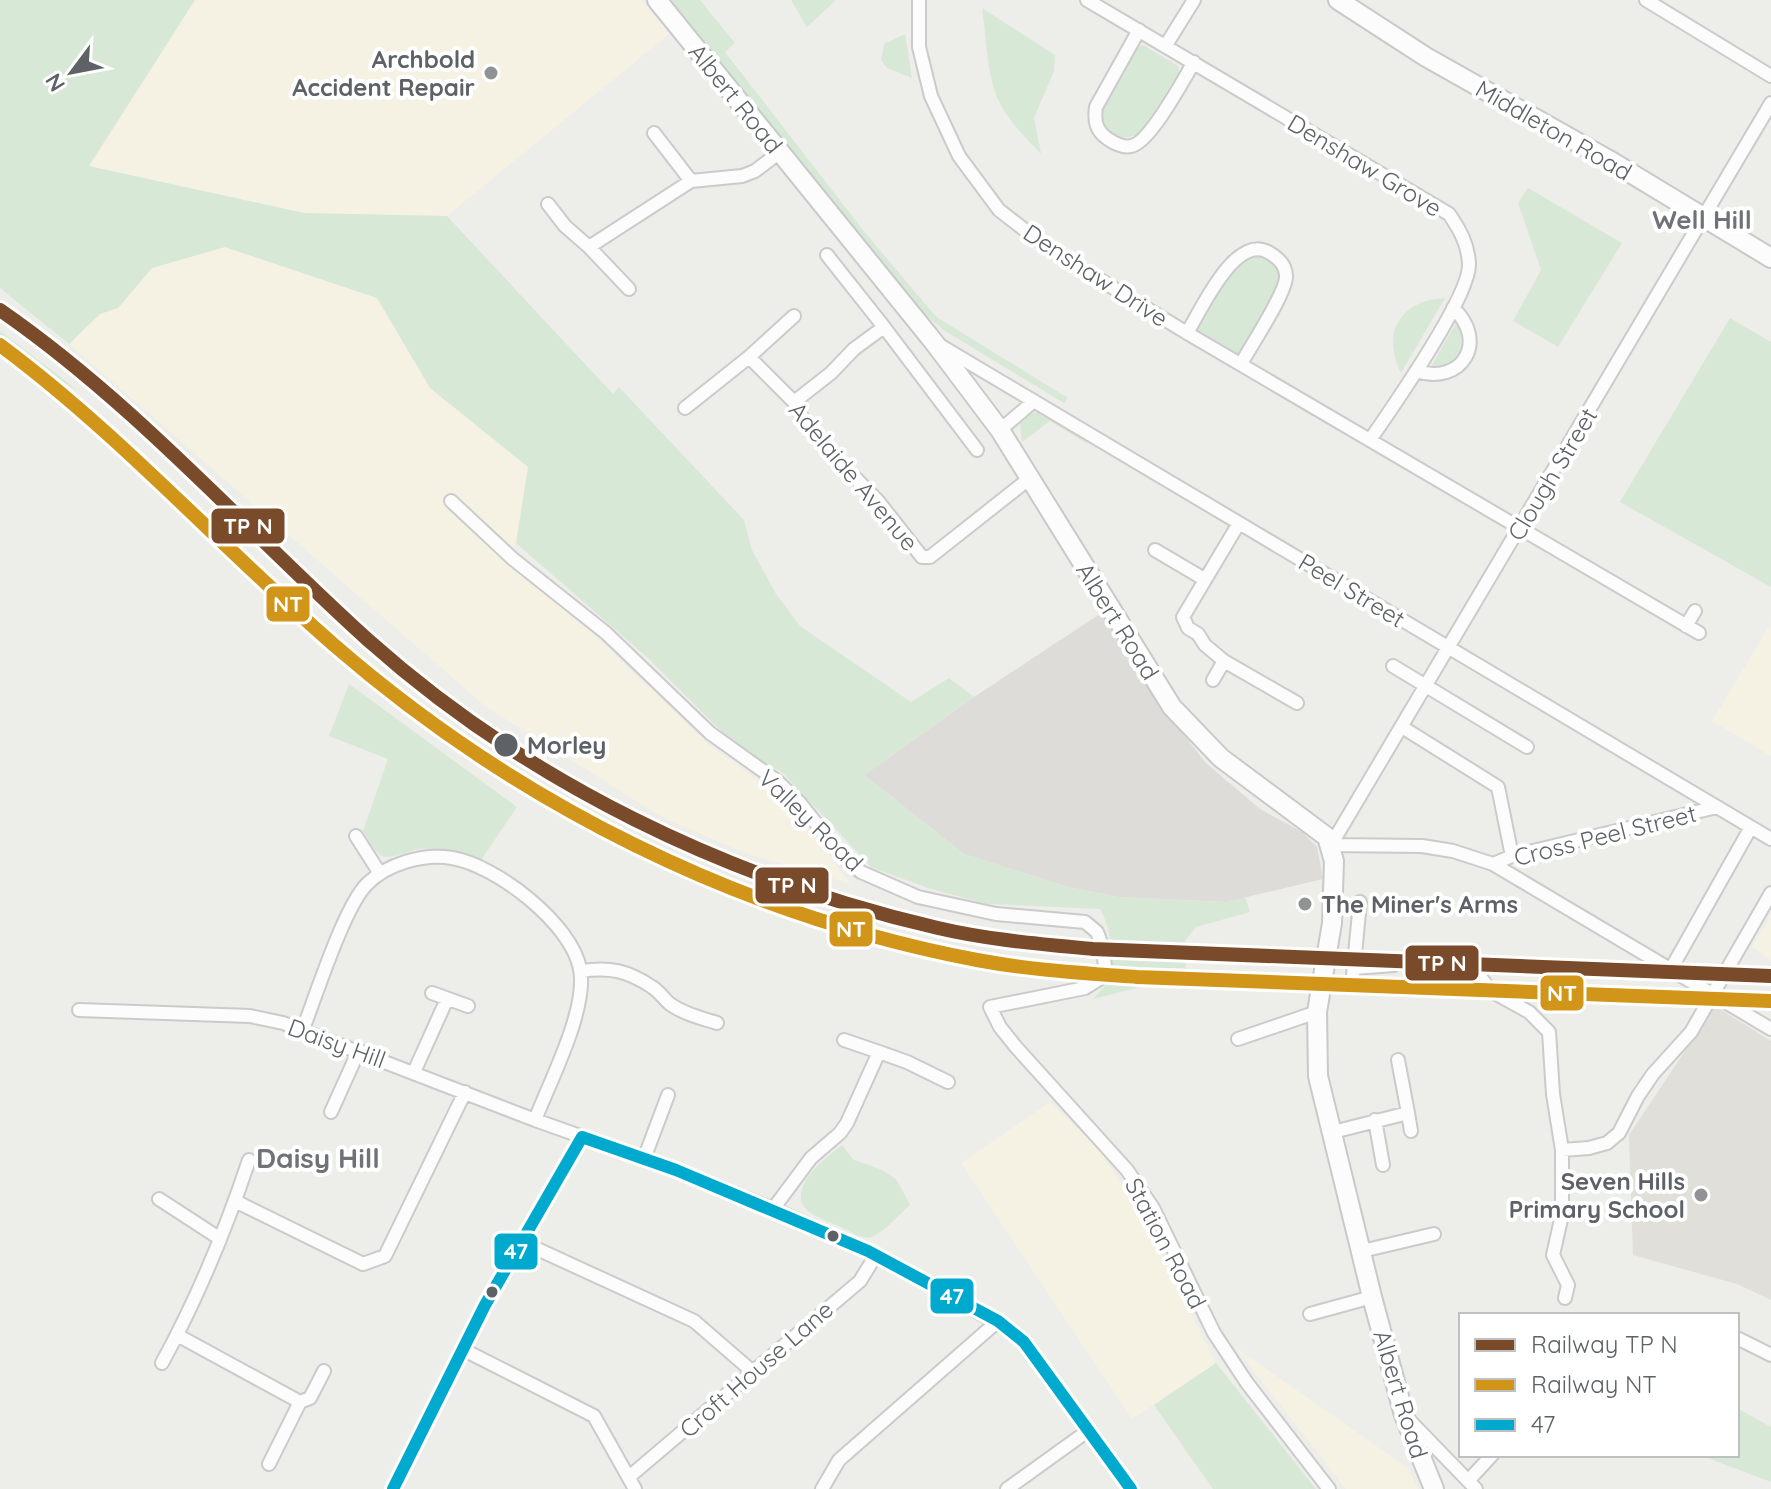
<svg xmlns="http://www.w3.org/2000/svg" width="1771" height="1489" font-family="Quicksand,sans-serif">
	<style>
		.commercial { fill: #f5f2e4 }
		.industrial { fill: #dddcd9 }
		.education { fill: #e0dfd9 }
		.green { fill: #d8e8d7 }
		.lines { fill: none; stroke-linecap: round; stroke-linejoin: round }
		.street-casing { stroke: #cacbca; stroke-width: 16 }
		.secondary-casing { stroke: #c8c9c9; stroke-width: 22 }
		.street { stroke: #fcfcfc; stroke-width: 12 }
		.secondary { stroke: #fcfcfc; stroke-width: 18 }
		.bus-1-casing { stroke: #fff; stroke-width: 18 }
		.bus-1 { stroke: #00a9ce; stroke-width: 12 }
		.rail-1-casing { stroke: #fff; stroke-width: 20 }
		.rail-2-casing { stroke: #fff; stroke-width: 20 }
		.rail-1 { stroke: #7a4b2a; stroke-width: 14 }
		.rail-2 { stroke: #d19519; stroke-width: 14 }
		.poi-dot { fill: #909293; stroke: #fff; stroke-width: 3 }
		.stop-dot { fill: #5e6165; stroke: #fff; stroke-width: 3 }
		.labels { text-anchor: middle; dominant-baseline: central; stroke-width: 8; stroke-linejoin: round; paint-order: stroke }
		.poi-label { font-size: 24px; font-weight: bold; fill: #5e6165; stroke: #fff; text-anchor: end }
		.street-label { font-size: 24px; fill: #5e6165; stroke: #fff }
		.stop-label { font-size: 24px; font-weight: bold; fill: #5e6165; stroke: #fff; text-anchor: start }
		.neighbourhood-label { font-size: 26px; font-weight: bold; fill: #6f7277; stroke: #fff }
		.quarter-label { font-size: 28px; font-weight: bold; fill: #6f7277; stroke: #fff }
		.line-badge { stroke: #fff; stroke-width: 3 }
		.badge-label { font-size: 22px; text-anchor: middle; font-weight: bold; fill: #fff }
	</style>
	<rect width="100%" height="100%" fill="#edede9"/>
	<path class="commercial" d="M195,0H642L669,34L447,216L304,213L88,166Z
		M225,247L378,298L430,388L528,467L516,543L504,560L600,640L707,743L785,800L851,884L747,854L662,817L485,706L69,344L100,314L118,308L152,268Z
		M1771,623V756L1712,721Z
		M1771,915V960L1752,947Z
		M1050,1102L1101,1152L1110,1166L1139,1211L1216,1363L1132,1419L961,1163Z
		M1235,1347L1408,1468L1418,1489H1346Z"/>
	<path class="industrial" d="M1103,612L1168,715L1206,763L1260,809L1302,832L1317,847L1323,879L1226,902L1118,897L1068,887L964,854L864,775L974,697Z"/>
	<path class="education" d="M1715,1006L1771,1041V1300L1737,1284L1633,1255L1629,1135Z"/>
	<path class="green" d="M0,0H195L89,166L304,213L447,216L613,394L619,387L744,520L752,550L776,594L800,626L911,702L949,678L974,697L864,775L964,854L1068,887L1118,897L1226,902L1245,897L1250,912L1196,927L1185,941L1186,975L1093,999C1097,994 1103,989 1106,984C1117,963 1111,928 1100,909L987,904L931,889L871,867L783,773L758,759L721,731L648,658L516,543L528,467L430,388L377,298L225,247L152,268L118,308L100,314L69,344L0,288Z
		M671,0H700L735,43L725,52L863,230L931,311L938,318L1068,398L1064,403L945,331L923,313Z
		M791,0H836L807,27Z
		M982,8L1055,55L1054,71L1034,118L1041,154C1022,134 1000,113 993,85C986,61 986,33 982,8Z
		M905,34L912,78L887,68L881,60L884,44Z
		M1143,45L1178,66L1179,72L1142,132C1133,137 1122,140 1112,134C1104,129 1098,116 1101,106C1108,88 1128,63 1139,46Z
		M1528,188L1622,243L1558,347L1513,321L1541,270L1518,203Z
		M1263,249L1287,275L1241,364L1187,333L1230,264Z
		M1445,298L1401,373C1381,333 1400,300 1445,298Z
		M1730,318L1771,342V587L1620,502Z
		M1457,322C1469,346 1456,368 1429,370Z
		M0,331L79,391L0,347Z
		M1041,411L1089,438L1086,443L1050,421L1022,442L1020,423L1029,414Z
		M349,684L517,807L481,860C461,851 441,848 419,849C409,850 392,860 382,856C374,852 368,838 363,831L388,759L329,736Z
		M842,1145L854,1160L882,1170L896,1179L910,1205C899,1214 884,1233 871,1237C861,1240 850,1231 841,1227C832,1223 821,1219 812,1214C780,1193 825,1158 842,1145Z
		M1216,1363L1316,1489H1213L1154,1405Z
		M1737,1408L1771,1427V1482L1700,1455H1737Z"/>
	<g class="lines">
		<g class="street-casing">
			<path id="street" d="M919,0V47L931,96L959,156L999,210L1048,248L1187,333L1699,633
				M1087,0L1449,214C1460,230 1468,244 1469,264C1470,297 1392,408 1370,440
				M1646,0L1771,76
				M1139,30L1096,107C1094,121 1096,131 1108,139C1114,143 1123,148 1131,146C1150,143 1183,80 1194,62
				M1166,45L1194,0
				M654,133L691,181
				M548,204L565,226L589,247L691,181L742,176L755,171L780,152
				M589,247L629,289
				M884,327L977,450
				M1187,333C1201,310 1235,234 1268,252C1277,257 1286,265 1286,276C1287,292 1250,347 1241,364
				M941,346L1771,839
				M749,357L794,316
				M1416,371C1462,386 1489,341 1453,308
				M794,402L831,373L854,349L884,327L827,255
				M685,408L749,357L794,402L805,423L826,448L878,501L922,557H930L1030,478
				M1000,430L1034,401
				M451,501L513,559L606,633L710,733L777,781L800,803L843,857L861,872L918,897L996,914L1085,922L1097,932L1103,948L1105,967L1101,978L1085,988L990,1007L1000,1027L1016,1047L1127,1170L1153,1208L1214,1333L1247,1383L1329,1489
				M1239,523L1183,617L1188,628L1198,634L1205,645L1224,661L1297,703
				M1155,550L1204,579
				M1686,626L1695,611
				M1393,666L1527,747
				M1213,680L1224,661
				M1402,727L1498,787L1512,856
				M356,836L379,872
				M1331,845L1771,103
				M1331,845L1422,846L1453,851L1493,864L1771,1029
				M1493,864L1512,856L1717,807
				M1469,962L1491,991L1529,1012L1549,1032L1553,1094L1562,1150V1215L1553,1255L1568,1285L1565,1298
				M1354,968L1394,965
				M1671,969L1751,827
				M581,971C609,967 627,970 652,987C659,991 664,999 670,1004C684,1014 701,1018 717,1023
				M1352,986L1360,902
				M432,993L468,1006
				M79,1010L250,1016L283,1023L535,1120L676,1170L773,1209L868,1251L1012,1331L1024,1342L1131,1489
				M303,1029C316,996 344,907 367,884C387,864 423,853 452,858C496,865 572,924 580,969C588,1009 550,1081 535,1120
				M1238,1039L1317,1012
				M844,1040L879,1052
				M414,1072L447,999
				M331,1112L359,1050
				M1408,1113L1411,1131
				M1375,1120L1383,1165
				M1333,1132L1408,1113L1398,1060
				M1562,1150L1589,1148L1607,1143L1619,1133L1638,1096L1653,1074L1691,1032L1771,893
				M644,1159L668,1095
				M159,1199L219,1238
				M235,1201L363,1264L385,1256L465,1092
				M773,1209L811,1158L840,1133L847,1123L879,1052L907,1062L948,1082
				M522,1242L694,1321L753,1372
				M1362,1251L1434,1234
				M1310,1314L1372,1297
				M177,1335L300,1402
				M1737,1338L1771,1355
				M464,1350L594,1416L635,1489
				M162,1363C197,1299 226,1229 249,1160
				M1411,1422L1476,1489
				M269,1464L300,1402L310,1398L324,1371
				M629,1477L860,1281L876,1255
				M1468,1481L1492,1455
				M393,1489L485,1305L582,1137
				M822,1489L839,1460L998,1321
				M1007,1489L1089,1430"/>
		</g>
		<g class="secondary-casing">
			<path id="secondary" d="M657,0L933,341L1000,430L1172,707L1221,758L1327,837L1334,861L1332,923L1317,1012L1318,1076L1372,1297L1404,1415L1434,1489
				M1338,0L1426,57L1609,160L1771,258"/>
		</g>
		<use href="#street" class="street"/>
		<use href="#secondary" class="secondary"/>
		<g class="bus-1-casing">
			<path id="bus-1" d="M393,1489L485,1305L582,1137L676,1170L868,1251L998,1321L1024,1342L1131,1489"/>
		</g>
		<use href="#bus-1" class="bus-1"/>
		<g class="rail-1-casing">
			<path id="rail-1" d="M0,310C136,404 246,530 368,640C528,783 730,880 938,928C989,940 1041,944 1093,949L1771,976"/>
		</g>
		<g class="rail-2-casing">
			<path id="rail-2" d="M0,345C121,435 221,547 334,645C516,803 739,915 977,960C1030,970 1083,973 1137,977L1770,1001"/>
		</g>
		<use href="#rail-1" class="rail-1"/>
		<use href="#rail-2" class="rail-2"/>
	</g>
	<g class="poi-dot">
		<circle cx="491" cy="73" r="8"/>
		<circle cx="1305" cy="904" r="8"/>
		<circle cx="1701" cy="1195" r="8"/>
	</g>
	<g class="stop-dot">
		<circle cx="506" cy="745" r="13"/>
		<circle cx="833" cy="1236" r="7"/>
		<circle cx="492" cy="1292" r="7"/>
	</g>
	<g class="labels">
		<g class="poi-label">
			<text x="475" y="59">Archbold<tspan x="475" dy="28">Accident Repair</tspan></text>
			<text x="1321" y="904" text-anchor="start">The Miner's Arms</text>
			<text x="1685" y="1181">Seven Hills<tspan x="1685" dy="28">Primary School</tspan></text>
		</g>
		<g class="street-label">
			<text transform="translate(736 98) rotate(51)">Albert Road</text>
			<text transform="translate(1554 130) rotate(30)">Middleton Road</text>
			<text transform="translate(1365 165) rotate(31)">Denshaw Grove</text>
			<text transform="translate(1096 275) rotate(33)">Denshaw Drive</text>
			<text transform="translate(1552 474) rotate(-59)">Clough Street</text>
			<text transform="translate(854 476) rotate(50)">Adelaide Avenue</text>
			<text transform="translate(1352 590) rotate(31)">Peel Street</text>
			<text transform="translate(1118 621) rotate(58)">Albert Road</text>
			<text transform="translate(811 820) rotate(44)">Valley Road</text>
			<text transform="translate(1605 835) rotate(-14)">Cross Peel Street</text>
			<text transform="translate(337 1043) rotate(20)">Daisy Hill</text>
			<text transform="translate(1166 1243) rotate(62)">Station Road</text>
			<text transform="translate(756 1369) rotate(-41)">Croft House Lane</text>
			<text transform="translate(1401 1394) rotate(73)">Albert Road</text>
		</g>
		<g class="stop-label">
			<text x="527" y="745">Morley</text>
		</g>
		<g class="neighbourhood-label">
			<text x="1702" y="219">Well Hill</text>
		</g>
		<g class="quarter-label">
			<text x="318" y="1157">Daisy Hill</text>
		</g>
	</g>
	<g class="line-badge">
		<rect x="210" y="507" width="76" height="38" rx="8" fill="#7a4b2a"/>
		<rect x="265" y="585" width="46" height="38" rx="8" fill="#d19519"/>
		<rect x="754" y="866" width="76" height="39" rx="8" fill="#7a4b2a"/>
		<rect x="828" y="910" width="46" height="38" rx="8" fill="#d19519"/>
		<rect x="1404" y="944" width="76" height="38" rx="8" fill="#7a4b2a"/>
		<rect x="1539" y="974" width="46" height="38" rx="8" fill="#d19519"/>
		<rect x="493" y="1232" width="46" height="39" rx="8" fill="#00a9ce"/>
		<rect x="929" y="1277" width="46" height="38" rx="8" fill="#00a9ce"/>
	</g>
	<g class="badge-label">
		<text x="248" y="534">TP N</text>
		<text x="288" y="612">NT</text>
		<text x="792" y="893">TP N</text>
		<text x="851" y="937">NT</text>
		<text x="1442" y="971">TP N</text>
		<text x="1562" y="1001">NT</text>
		<text x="516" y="1259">47</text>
		<text x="952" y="1304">47</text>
	</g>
	<rect x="1459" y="1313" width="280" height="144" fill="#ffffff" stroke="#bfc0c1" stroke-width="2"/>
	<rect x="1475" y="1339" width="40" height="12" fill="#7a4b2a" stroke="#bfc0c1" stroke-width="2"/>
	<text x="1531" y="1353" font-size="24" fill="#5e6165">Railway TP N</text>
	<rect x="1475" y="1379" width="40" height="12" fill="#d19519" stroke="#bfc0c1" stroke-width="2"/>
	<text x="1531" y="1393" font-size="24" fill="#5e6165">Railway NT</text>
	<rect x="1475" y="1419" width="40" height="12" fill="#00a9ce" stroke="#bfc0c1" stroke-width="2"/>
	<text x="1531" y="1433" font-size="24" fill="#5e6165">47</text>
	<g transform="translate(72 72) rotate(238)" stroke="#ffffff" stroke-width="6" paint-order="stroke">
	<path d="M0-6L14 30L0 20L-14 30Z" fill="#5e6165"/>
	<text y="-12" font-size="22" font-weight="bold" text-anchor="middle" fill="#5e6165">N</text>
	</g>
</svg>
